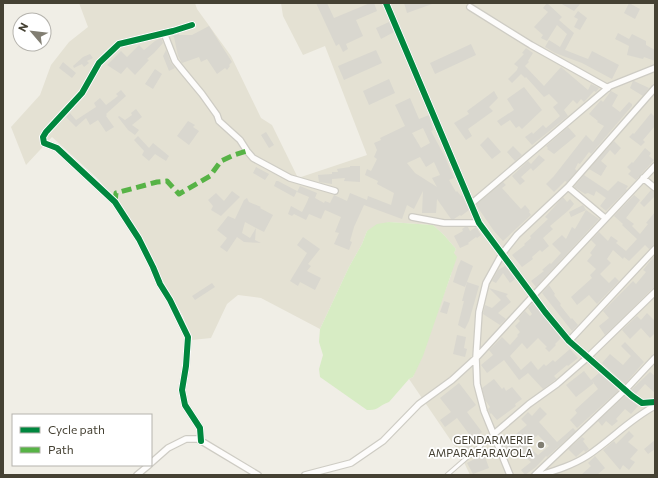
<svg xmlns="http://www.w3.org/2000/svg" width="658" height="478" font-family="Commissioner,sans-serif">
	<style>
		.residential { fill: #e4e1d3 }
		.green { fill: #d7ecc4 }
		.building { fill: #d9d7cf; fill-rule: evenodd }
		.lines { fill: none; stroke-linecap: round; stroke-linejoin: round }
		.lane-casing { stroke: #ceccc4; stroke-width: 5 }
		.street-casing { stroke: #ceccc4; stroke-width: 8 }
		.lane { stroke: #fdfcfb; stroke-width: 3 }
		.street { stroke: #fdfcfb; stroke-width: 5.5 }
		.quiet { stroke: #57b346; stroke-width: 5; stroke-dasharray: 10 5; stroke-linecap: butt }
		.cycleway-casing { stroke: #fff; stroke-width: 8 }
		.cycleway { stroke: #00873e; stroke-width: 6 }
		.poi-dot { fill: #817e72; stroke: #fff; stroke-width: 1.5 }
		.labels { text-anchor: middle; dominant-baseline: central; stroke-width: 3.5; stroke-linejoin: round; paint-order: stroke }
		.poi-label { font-size: 11px; fill: #454133; stroke: #fff; text-anchor: end }
	</style>
	<rect width="100%" height="100%" fill="#f0eee6"/>
	<path class="residential" d="M79,3H195L197,9L231,56L261,118L272,125L298,178L367,155L325,46L303,55L283,16L281,3H655V475H470L460,454L409,379L413,377L451,275L454,253L456,249L444,235L433,225L389,222L367,231L362,244L349,267L320,329L261,298L238,295L227,304L211,338L192,340L183,316L163,281L135,226L112,196L98,179L52,137L26,165L11,127L40,95L51,65L69,42L88,27Z"/>
	<path class="green" d="M389,222L433,225L444,235L456,249L454,253L457,257L423,356L413,377L409,379L389,402C379,405 379,411 367,410L320,377L319,369L323,355L319,342L320,329L349,267L362,244L367,231L377,224Z"/>
	<path class="building" d="M316,3H327L334,18L370,3H374L377,11L356,20L363,36L346,44L348,49L343,52L339,44L336,46Z
		M404,3H432V4L407,13Z
		M547,3L562,17L559,20L574,33L565,50L588,59L592,51L619,65L612,79L582,63L555,53L545,47L549,40L560,47L567,34L557,25L547,41L541,38L543,35L534,27L548,12L543,8Z
		M560,3H581L574,11Z
		M629,3L640,9L635,19L624,13Z
		M578,11L587,18L580,30L574,27L578,19L574,17Z
		M389,22L394,32L381,39L376,28Z
		M209,26L232,62L229,65L230,66L227,70L225,68L217,74L207,59L201,62L199,57L182,63L178,56L174,37L172,36L179,34V35H192Z
		M618,33L629,39L632,34L646,41V45L655,50V61L644,57L643,59L627,55L629,46L615,39Z
		M161,38L163,43L154,53L147,59L149,60L135,75L127,67L121,74L107,65L121,51L127,57L139,45L144,50L155,41Z
		M471,44L476,55L435,74L430,63Z
		M526,48L533,53L528,61L529,62L525,66L544,86L561,67L588,90L591,84L599,88L596,92L594,91L584,102L581,99L577,104L573,100L564,110L568,116L532,145L525,137L532,132L533,134L543,125L546,128L560,116L553,107L558,103L549,94L544,97L526,77L525,78L521,74L512,83L508,79L517,70L518,67L514,64L524,54L522,53Z
		M166,50L171,63L175,68L169,71L163,56Z
		M376,50L382,63L344,80L338,66Z
		M90,54L93,58L87,61L89,63L84,67L82,64L74,68L73,66L83,57Z
		M63,62L76,73L72,78L59,68Z
		M155,69L162,74L153,89L145,84Z
		M389,79L395,93L369,105L363,91Z
		M633,81H634L649,88L643,96L630,88Z
		M524,87L542,110L522,129L519,126L516,128L510,120L501,126L497,121L514,110L507,99Z
		M121,90L126,96L106,114L107,115L106,116L114,127L106,132L98,120L90,125L86,118L76,127L66,117L70,113L76,120L96,107L94,103L100,98L106,105L118,96L116,94Z
		M494,91L498,98L489,107L493,111L468,129L472,136L466,140L454,123L469,114L467,111Z
		M611,91L618,95L612,106L620,112L629,102L632,104V106L591,154L589,152L580,164L578,163L575,169L577,171L567,182L565,181L554,192L546,184L554,176L586,135L593,142L604,126L597,122L598,121L589,114L601,100L603,102Z
		M410,98L419,119L429,115L433,130L431,131L445,157L454,178L449,180L456,192L457,191L461,196L462,195L469,210L461,216L460,215L454,219H451L437,199L436,213H422L423,191L414,209L407,205L402,219L364,205L354,227L350,241L352,242L349,250L334,244L339,233L335,232L341,217L325,210L321,219L309,214L306,220L294,214L292,216L288,214L291,206L302,212L307,202L309,197L297,192L300,186L317,193L315,198L324,203L325,201L330,203L334,195L347,201L350,193L367,200L368,196L391,205L394,193L377,184L378,181L365,175L367,169L371,171L377,159L374,157L377,150L374,143L381,140L380,138L405,126L395,105ZM423,128L430,143L421,148L412,133ZM420,157L426,167L434,162L440,175L432,178L437,187L415,173L407,163Z
		M136,109L142,117L132,125L139,130L135,135L128,130L118,117L119,116L125,120L132,115L131,113Z
		M651,113L655,117V126L643,140L645,142L641,146L629,137L633,133L634,134Z
		M188,121L195,125L193,127L199,131L189,145L177,136Z
		M568,127L576,136L554,154L547,149L548,148L546,146Z
		M266,132L274,145L269,148L261,135Z
		M138,136L149,148L153,143L169,156L166,161L155,154L149,161L142,155L144,151L134,140Z
		M488,137L501,152L492,159L480,145Z
		M614,141L621,148L615,155L610,150L601,161L607,166L601,176L589,169Z
		M513,146L522,155L515,161L507,152Z
		M645,148L651,153L649,156L654,160L636,180L628,174L631,171L627,167L632,162L633,163Z
		M539,155L545,160L533,171L531,168L521,177L525,181L520,185L512,176L528,161L531,164Z
		M350,166H360V182L344,181L345,178L332,179V184L319,182L318,175L332,174V172H338L337,169L350,167Z
		M256,167L269,174L265,180L253,173Z
		M584,175L608,191L618,181L628,186L626,189L627,190L606,211L600,206L606,198L596,191L594,196L588,193L585,194L574,187Z
		M276,181H278L297,191L294,197L274,186Z
		M503,182L506,185L502,188L521,209L525,205L530,211L529,212L531,215L503,241L494,231L476,205Z
		M651,190L655,193V196L644,207L640,203Z
		M232,191L240,197L221,216L211,210L213,206L208,200L216,193L224,201Z
		M634,195L640,200L626,218L634,224L632,226L640,234L648,224L646,223L655,212V245L649,249L645,245L629,261L624,257L623,259L613,250L607,259L611,263L600,274L609,283L615,277L619,281L597,304L589,295L577,305L571,297L592,278L590,275L596,269L587,261L592,255L590,253L596,245L591,240L599,232L608,241L611,236L618,241L616,243L626,251L637,239L622,225L623,224L614,216Z
		M563,197L567,202L570,199L574,204L569,210L550,226L553,229L543,238L549,246L542,252L540,250L532,257L533,259L522,267L512,255L525,245L524,244L531,238L530,236L548,219L545,217Z
		M247,198L249,202L261,207L260,208L273,215L264,232L256,228L255,240L261,243L244,242L237,237L227,252L220,247L227,238L217,230L228,216L235,219L244,200ZM245,222L256,228L250,238L242,233Z
		M583,205L586,210L571,217L569,212Z
		M586,210L599,219L536,287L531,281L544,271L542,270L550,263L551,264L561,253L552,244L562,235L566,239L572,227L575,229Z
		M465,227H468L470,231L476,227L481,235L477,238L476,237L468,243L469,244L460,248L454,236L463,231L462,229Z
		M303,237L320,249L308,264L311,266L307,271L321,278L315,290L300,282L298,286L290,281L307,253L297,245Z
		M655,255V288L652,289L605,335L599,326L609,318L603,311L633,281L636,284L646,272L643,270Z
		M461,260L473,266L465,287L453,282L458,266Z
		M505,266L515,279L510,283L503,273L496,283L492,281L498,270Z
		M467,282L479,286L469,321L465,329L458,325L464,301H462Z
		M212,283L215,287L195,300L192,296Z
		M549,285L555,294L554,295L561,304L560,305L571,319L572,318L578,325L572,331L542,293Z
		M489,288L508,294L506,296L511,302L498,313L506,319L500,325L483,314L485,305L492,308L501,300Z
		M444,301L450,303L447,314L440,312Z
		M533,303L561,338L555,344L556,345L549,352L545,348L547,347L538,338L527,349L522,343L510,356L521,370L531,361L538,370L544,364L546,366L553,360L555,362L570,349L578,358L568,366L567,365L554,376L557,379L555,380L543,389L528,373L519,380L504,360L487,373L481,365L493,355L489,350L502,337L510,345L518,336L517,335L520,332L515,326L520,321L518,319L525,311L530,316L532,314L528,308Z
		M647,313L655,321V333L650,338L641,328L630,339L622,330L637,316L641,320Z
		M457,335L466,337L464,348L467,349L465,357L453,354Z
		M625,342L644,362L625,384L602,363L610,354L623,365L631,356L621,346Z
		M584,371L591,380L599,373L619,390L577,428L570,420L577,413L575,410L598,389L592,381L594,383L576,397L566,385Z
		M650,372L655,376V393L645,384L636,394L631,390Z
		M494,379L502,389L504,387L506,391L512,387L522,399L515,404L516,406L497,420L491,413L490,414L488,409L490,407L485,400L482,388Z
		M459,383L476,405L467,412L482,432L469,442L472,446L467,450L460,442L469,434L457,418L445,427L440,420L451,412L440,398Z
		M625,396L638,406L631,414L625,409L616,419L618,421L612,426L606,421L602,426L598,421Z
		M540,407L547,414L539,422L557,442L573,428L576,431L547,457L546,456L536,467L525,475L521,470L531,462L518,451L512,457L503,445L527,425L521,419L528,412L532,416ZM538,435L549,446L538,455L526,445Z
		M629,431L634,436L628,442L638,450L630,459L635,462L629,470L623,465L620,470L603,450L614,441L616,444Z
		M582,437L585,439L583,441L589,449L585,452L584,450L576,457L568,449Z
		M655,440V449L648,454L644,449Z
		M484,454L489,468L473,474L467,463Z
		M595,456L605,468L597,475H581L591,466L588,463Z"/>
	<g class="lines">
		<g class="lane-casing">
			<path id="lane" d="M447,475L494,434"/>
		</g>
		<g class="street-casing">
			<path id="street" d="M386,3L479,223L545,312L569,341L632,396L642,403L655,402
				M470,7L531,45L608,88
				M192,25L173,31L119,44L99,63L82,93L46,132L43,137L44,143L57,148L115,202L139,239L153,267L160,284L170,300L188,337L186,366L182,390L185,405L200,428L201,441
				M164,33L175,61L183,71L202,94L217,115L219,121L240,140L247,151L253,158L290,178L335,191
				M643,178L655,188
				M568,187L605,218
				M471,204L610,86L655,68
				M412,217L444,223H479
				M569,341L655,249
				M494,434L529,404L557,384L588,357L655,292
				M151,463L168,448L186,439H198L258,475
				M137,475L149,465
				M305,475L351,463L383,441L419,404L452,380L476,358L533,296L655,166
				M510,475L484,411L477,384L476,358L479,312L486,283L502,254L517,235L568,187L655,88
				M535,475L625,390L655,358
				M541,475C557,470 573,465 587,456C611,440 630,419 655,406"/>
		</g>
		<use href="#lane" class="lane"/>
		<use href="#street" class="street"/>
		<path class="quiet" d="M115,202L116,193L157,182L167,181L179,194L210,176L221,161L234,155L247,151"/>
		<g class="cycleway-casing">
			<path id="cycleway" d="M386,3L479,223L545,312L569,341L632,396L642,403L655,402
				M192,25L173,31L119,44L99,63L82,93L46,132L43,137L44,143L57,148L115,202L139,239L153,267L160,284L170,300L188,337L186,366L182,390L185,405L200,428L201,441"/>
		</g>
		<use href="#cycleway" class="cycleway"/>
	</g>
	<circle class="poi-dot" cx="541" cy="445" r="4"/>
	<g class="labels">
		<g class="poi-label">
			<text x="533" y="439">GENDARMERIE<tspan x="533" dy="13">AMPARAFARAVOLA</tspan></text>
		</g>
	</g>
	<rect width="658" height="478" fill="none" stroke="#454133" stroke-width="8"/>
	<rect x="12" y="414" width="140" height="52" fill="#ffffff" stroke="#b5b3ad"/>
	<rect x="20" y="427" width="20" height="6" fill="#00873e" stroke="#b5b3ad"/>
	<text x="48" y="434" font-size="12" fill="#454133">Cycle path</text>
	<rect x="20" y="447" width="20" height="6" fill="#57b346" stroke="#b5b3ad"/>
	<text x="48" y="454" font-size="12" fill="#454133">Path</text>
	<g transform="translate(32 32) rotate(298)"><circle r="19" fill="#ffffff" stroke="#b5b3ad"/>
	<path d="M0-3L7 15L0 10L-7 15Z" fill="#817e72"/>
	<text y="-6" font-size="11" font-weight="bold" text-anchor="middle" fill="#454133">N</text>
	</g>
</svg>
